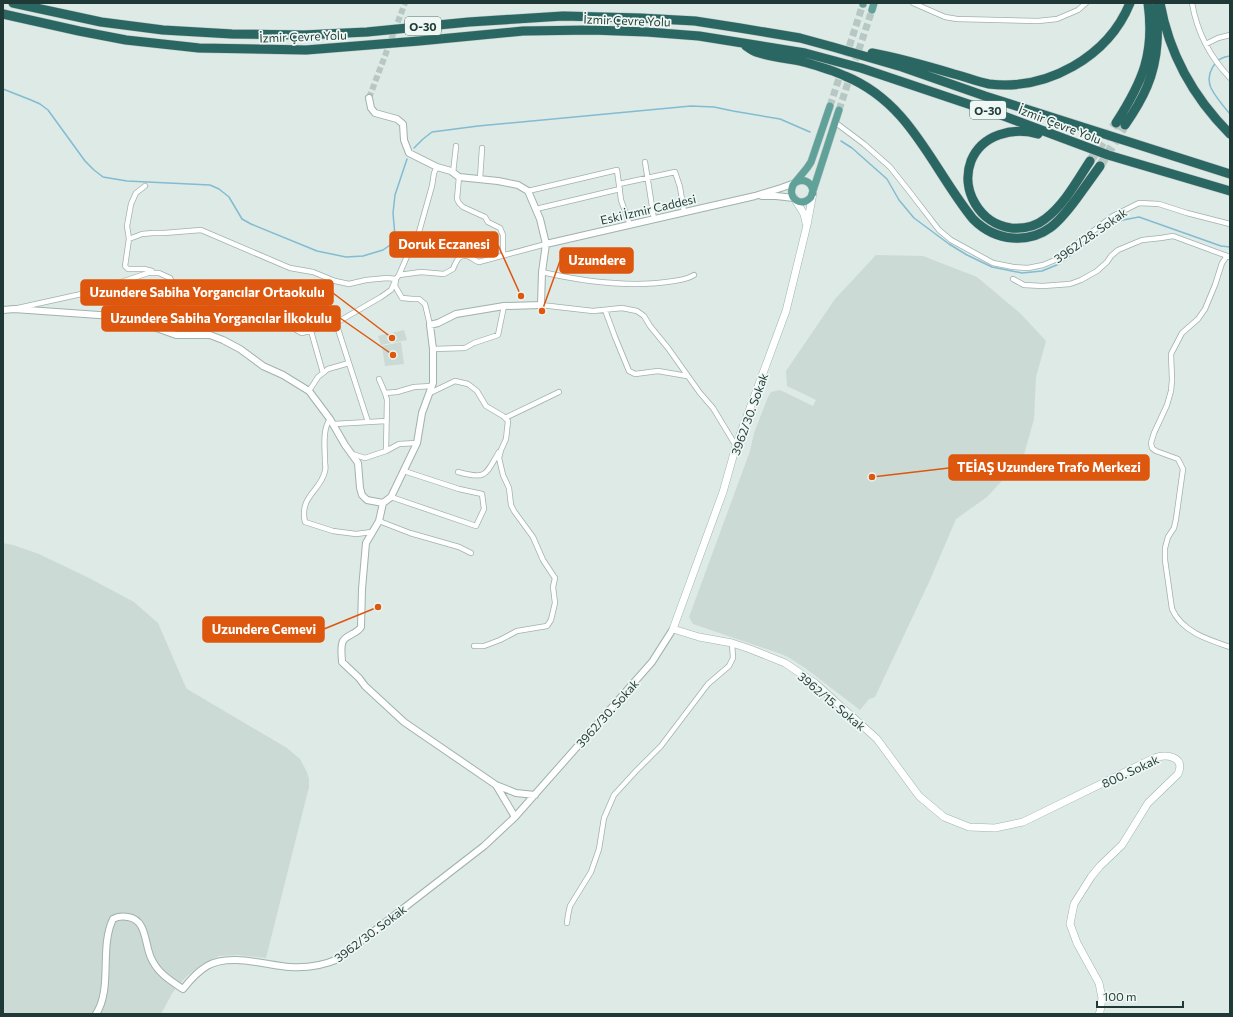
<svg xmlns="http://www.w3.org/2000/svg" width="1233" height="1017" font-family="Commissioner,sans-serif">
	<style>
		.built { fill: #ccdad5 }
		.lines { fill: none; stroke-linecap: round; stroke-linejoin: round }
		.stream { stroke: #82bbd2; stroke-width: 1.5 }
		.tertiary-tunnel { stroke: #b7c7c3; stroke-width: 6; stroke-dasharray: 6 3; stroke-linecap: butt }
		.primary-tunnel { stroke: #b7c7c3; stroke-width: 7; stroke-dasharray: 7 3.5; stroke-linecap: butt }
		.motorway-tunnel { stroke: #b7c7c3; stroke-width: 9; stroke-dasharray: 9 4.5; stroke-linecap: butt }
		.minor-casing { stroke: #a0b2ae; stroke-width: 6 }
		.tertiary-casing { stroke: #a0b2ae; stroke-width: 8 }
		.secondary-casing { stroke: #9cb6b0; stroke-width: 8 }
		.primary-casing { stroke: #bcc4c3; stroke-width: 8 }
		.motorway-casing { stroke: #bcc4c3; stroke-width: 10 }
		.minor { stroke: #fff; stroke-width: 4.5 }
		.tertiary { stroke: #fff; stroke-width: 6 }
		.secondary { stroke: #fff; stroke-width: 7 }
		.primary { stroke: #60a199; stroke-width: 7 }
		.motorway { stroke: #2a6662; stroke-width: 9 }
		.labels { text-anchor: middle; dominant-baseline: central; stroke-width: 3.5; stroke-linejoin: round; paint-order: stroke }
		.shield { fill: #eef7f3; stroke: #5d736f; stroke-width: 1 }
		.shield-label { font-size: 11px; font-weight: bold; fill: #1f3a36 }
		.street-label { font-size: 12px; fill: #1f3a36; stroke: #eef7f3 }
		.leader { fill: none; stroke: #de570e; stroke-width: 1.5 }
		.callout-dot { fill: #de570e; stroke: #eef7f3; stroke-width: 1.5 }
		.callout { fill: #de570e; stroke: #de570e; stroke-width: 1.5 }
		.callout-label { font-size: 13px; text-anchor: middle; font-weight: bold; fill: #fff }
	</style>
	<rect width="100%" height="100%" fill="#ddeae6"/>
	<path class="built" d="M876,255L923,256L977,277L1021,314L1046,341L1036,377L1034,419L1023,458L987,497L956,519L930,580L875,697L869,699L860,710L805,668L788,657L781,654L693,624L689,617L750,451L754,433L768,397L771,392L780,390L813,406L816,400L787,386L786,371L835,299Z
		M404,330L407,340L381,345L378,336Z
		M401,342L404,364L385,366L382,346Z
		M3,543L13,545L39,554L89,578L134,602L158,623L184,683L187,689L287,748L300,759L307,772L309,779V787L266,958L238,955L219,956L202,964L185,978L173,992L161,1014H3Z"/>
	<g class="lines">
		<path class="stream" d="M1230,56C1215,57 1205,74 1211,88C1215,96 1224,107 1230,114
			M3,89L31,100L40,104L48,110L85,161L94,170L103,177L127,181L210,185L219,189L229,197L242,219L251,224L317,251L346,257L363,256L383,250L393,243L395,236L393,213L395,195L407,159
			M841,141L852,148L887,179L899,200L914,218L949,244L967,255L992,267L1022,273L1042,271L1059,264L1112,224L1123,220L1139,217L1221,246L1230,247
			M414,148L423,139L432,132L478,126L691,106L714,107L733,111L780,119L810,132"/>
		<path class="tertiary-tunnel" d="M369,98L405,3"/>
		<path class="primary-tunnel" d="M830,106L863,4
			M839,110L872,10"/>
		<path class="motorway-tunnel" d="M1090,161L1116,123
			M1100,166L1125,125"/>
		<g class="minor-casing">
			<path id="minor" d="M913,3L945,17L957,19L1038,21L1057,19L1078,10L1086,3
				M1192,3C1197,32 1210,57 1230,78
				M1206,44L1218,38L1230,35
				M836,123L864,144L890,167L909,191L939,230L951,240L993,263L1013,267L1028,268L1043,265L1055,260L1113,216L1139,203L1159,204L1187,213L1230,224
				M645,162L654,219
				M453,173L456,146
				M459,177L457,199L459,203L463,207L485,217L488,222L500,228L503,235V256
				M480,179L482,148
				M619,184L675,172L680,187L684,212
				M145,186L136,193L131,204L127,226L129,239L125,266L128,269H144L152,271
				M528,191L617,170L621,200L630,225
				M536,209L620,189
				M129,239L142,234L153,233H164L201,230L290,268L313,272L335,281L349,284L366,280L387,278L396,279L395,286L402,298L413,299H419L425,304L430,325
				M1227,256L1222,263L1215,285L1205,309L1198,319L1182,333L1171,354L1172,380L1171,391L1167,405L1154,433L1151,443L1152,448L1156,451L1178,459L1183,469L1176,519L1174,528L1168,537L1165,548V560L1172,609C1182,632 1209,640 1230,647
				M542,272C585,282 630,288 674,281C681,280 688,279 694,275
				M399,275L414,240L419,232L432,186L434,173L437,167
				M1013,279L1024,285L1043,286L1070,284L1081,280L1097,271L1107,262L1111,256L1118,250L1142,240L1161,238L1173,236L1230,257
				M541,305L593,311L622,308L637,311L644,316L650,326L668,348L700,393L713,408L736,446
				M18,308L95,291L148,273H159L170,278L175,287V300L178,306H186L213,303L232,306L280,321L302,333L336,323L381,297L391,290L396,279L399,275L421,272L444,274L453,269C456,262 459,252 470,257C474,259 475,261 479,262L546,244
				M605,310L615,337L629,371L635,374L658,371L687,376
				M336,323L368,422
				M311,331L323,373
				M433,349L465,348L474,343L498,335L504,306
				M379,379L385,393L387,400L386,451
				M309,391L318,377L328,369L349,363
				M385,393L397,392L414,387L432,386
				M430,393L455,381L468,384L477,391L486,406L503,416L508,421L506,439L501,450L499,458L503,475L509,488L511,505L514,511L533,537L543,560L555,578L553,587L555,603L551,620L547,626L517,631L500,640L484,646H474
				M505,418L559,392
				M330,419C322,430 325,448 325,462C325,464 326,468 325,471C321,491 299,496 305,522L333,531L356,534L372,532
				M334,424L386,421
				M352,454L365,458L386,451L399,444L417,443
				M458,472C487,480 485,475 499,452
				M391,497L476,526L484,509L482,494L459,489L404,471
				M379,521L410,533L459,547L471,553
				M567,923L568,915L570,906L591,872L599,849L604,818L614,795L636,771L661,746L708,684L729,666L733,658L732,643"/>
		</g>
		<g class="tertiary-casing">
			<path id="tertiary" d="M369,98L371,108L375,113L397,119L403,124L404,140L409,153L437,167L451,171L459,177L498,181L518,185L528,191L540,219L546,244L542,272L541,305L504,306L456,314L438,323L430,325L433,349V383L422,413L417,443L391,497L383,503L379,521L366,543L362,589L361,627C357,634 346,635 343,641C340,647 342,656 342,662L359,678L365,686L404,722L496,785L516,793L535,795
				M762,196H776L794,198
				M546,244L755,196L781,188L795,183
				M3,310L14,309L113,316L137,321L176,335H210L223,340L240,349L263,366L283,375L309,391L330,419L345,445L358,463L360,488L362,495L367,500L383,503
				M496,785L515,817
				M96,1014C113,988 99,948 113,919C118,916 123,916 128,917C148,920 144,946 152,960C159,974 171,981 183,989C190,980 197,972 207,966C230,953 265,965 290,967C307,968 322,966 338,959L484,846L515,817L652,662L673,629"/>
		</g>
		<g class="secondary-casing">
			<path id="secondary" d="M813,193L807,225L786,311L736,446L723,492L673,629L699,637L732,643L750,649L785,663L816,684L877,739L919,796L944,817L969,827L995,828L1023,822L1154,758C1166,754 1186,756 1178,774L1148,803L1122,845L1100,866L1091,877L1074,904L1070,924L1077,943L1099,983L1102,998L1100,1012L1099,1014
				M794,198L804,214L806,223"/>
		</g>
		<g class="primary-casing">
			<path id="primary" d="M863,4V3
				M872,10L874,3
				M830,106L811,162L807,168L793,185C787,199 802,208 811,197L839,110
				M796,182C805,178 813,183 813,193"/>
		</g>
		<g class="motorway-casing">
			<path id="motorway" d="M13,3L101,22L163,30L232,34L304,35L367,32L469,22L563,16L640,18L695,21L740,28L800,38L833,47L902,67L985,96L1230,174
				M1160,3C1169,53 1194,98 1230,134
				M3,14L79,31L126,40L199,48L306,50L419,41L523,31L592,30L647,32L699,36L805,53L861,68L1001,115L1108,155L1230,191
				M746,46C749,48 753,51 756,52C770,57 790,59 804,62C818,66 832,70 845,76C911,103 931,167 973,219C984,230 997,237 1013,238C1045,240 1060,221 1077,198C1085,187 1092,177 1100,166
				M872,53C900,58 927,66 954,74C966,77 978,82 989,84C1047,91 1108,57 1130,3
				M1116,123C1143,81 1155,53 1148,3
				M1125,125C1143,99 1155,76 1157,43C1158,31 1157,18 1157,6
				M1038,134C1013,127 982,134 971,161C960,190 980,224 1011,228C1023,229 1035,227 1045,219C1064,205 1077,181 1090,161"/>
		</g>
		<use href="#minor" class="minor"/>
		<use href="#tertiary" class="tertiary"/>
		<use href="#secondary" class="secondary"/>
		<use href="#primary" class="primary"/>
		<use href="#motorway" class="motorway"/>
	</g>
	<g class="labels">
		<g class="shield">
			<rect x="405" y="17" width="36" height="18" rx="3"/>
			<rect x="970" y="101" width="36" height="18" rx="3"/>
		</g>
		<g class="shield-label">
			<text x="423" y="26">O-30</text>
			<text x="988" y="110">O-30</text>
		</g>
		<g class="street-label">
			<text transform="translate(627 20) rotate(2)">İzmir Çevre Yolu</text>
			<text transform="translate(303 36) rotate(-2)">İzmir Çevre Yolu</text>
			<text transform="translate(1060 124) rotate(21)">İzmir Çevre Yolu</text>
			<text transform="translate(648 209) rotate(-13)">Eski İzmir Caddesi</text>
			<text transform="translate(1090 235) rotate(-35)">3962/28. Sokak</text>
			<text transform="translate(749 414) rotate(-70)">3962/30. Sokak</text>
			<text transform="translate(832 701) rotate(40)">3962/15. Sokak</text>
			<text transform="translate(607 713) rotate(-48)">3962/30. Sokak</text>
			<text transform="translate(1130 771) rotate(-25)">800. Sokak</text>
			<text transform="translate(370 933) rotate(-37)">3962/30. Sokak</text>
		</g>
	</g>
	<path class="leader" d="M521 296L498 245M542 311L560 261M392 338L333 293M393 355L340 318M872 477L949 468M378 607L324 629"/>
	<g class="callout-dot">
		<circle cx="521" cy="296" r="4"/>
		<circle cx="542" cy="311" r="4"/>
		<circle cx="392" cy="338" r="4"/>
		<circle cx="393" cy="355" r="4"/>
		<circle cx="872" cy="477" r="4"/>
		<circle cx="378" cy="607" r="4"/>
	</g>
	<g class="callout">
		<rect x="390" y="232" width="108" height="25" rx="4"/>
		<rect x="560" y="248" width="73" height="25" rx="4"/>
		<rect x="81" y="280" width="252" height="25" rx="4"/>
		<rect x="102" y="306" width="238" height="25" rx="4"/>
		<rect x="949" y="455" width="200" height="25" rx="4"/>
		<rect x="203" y="617" width="121" height="25" rx="4"/>
	</g>
	<g class="callout-label">
		<text x="444" y="249">Doruk Eczanesi</text>
		<text x="597" y="265">Uzundere</text>
		<text x="207" y="297">Uzundere Sabiha Yorgancılar Ortaokulu</text>
		<text x="221" y="323">Uzundere Sabiha Yorgancılar İlkokulu</text>
		<text x="1049" y="472">TEİAŞ Uzundere Trafo Merkezi</text>
		<text x="264" y="634">Uzundere Cemevi</text>
	</g>
	<rect width="1233" height="1017" fill="none" stroke="#1f3a36" stroke-width="8"/>
	<path d="M1097 1001v6h86v-6" fill="none" stroke="#1f3a36" stroke-width="2"/>
	<text x="1103" y="1001" font-size="12" fill="#1f3a36" stroke="#eef7f3" stroke-width="3" paint-order="stroke">100 m</text>
</svg>
